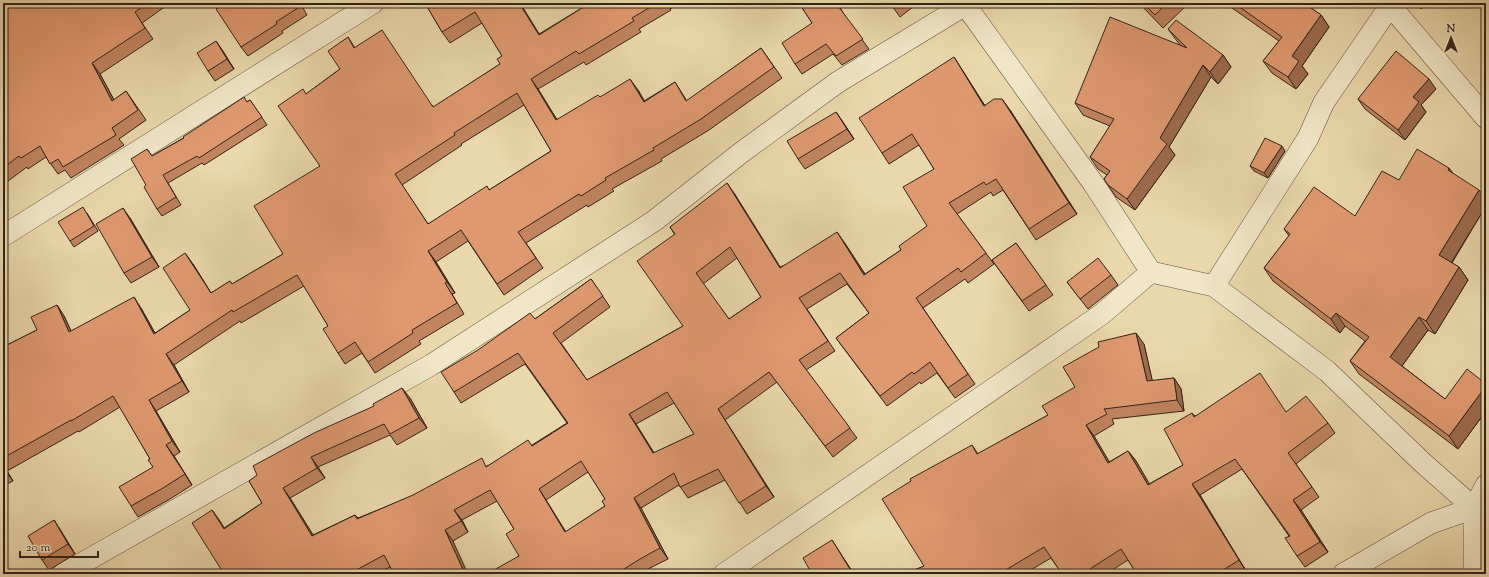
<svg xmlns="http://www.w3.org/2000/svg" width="1489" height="577" font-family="'Sorts Mill Goudy',serif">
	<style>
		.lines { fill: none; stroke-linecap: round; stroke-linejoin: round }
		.minor-casing { stroke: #605040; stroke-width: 22 }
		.minor { stroke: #f1e6c8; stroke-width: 21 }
		.wall { fill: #c1845f; stroke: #32231c; fill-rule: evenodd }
		.shaded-wall { fill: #9d6b4e; stroke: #32231c }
		.building { fill: #e0996f; stroke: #32231c; fill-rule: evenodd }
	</style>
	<rect width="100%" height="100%" fill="#e9d8ab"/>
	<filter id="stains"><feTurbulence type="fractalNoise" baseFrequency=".005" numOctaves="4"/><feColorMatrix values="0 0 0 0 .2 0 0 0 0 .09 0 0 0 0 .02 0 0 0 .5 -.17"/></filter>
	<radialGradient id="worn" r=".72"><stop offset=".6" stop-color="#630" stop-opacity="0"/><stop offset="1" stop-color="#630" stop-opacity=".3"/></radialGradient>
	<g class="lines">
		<g class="minor-casing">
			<path id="minor" d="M964,3L1093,183L1151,272L1214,286L1327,371L1423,463L1474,508L1431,523L1343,574
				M1388,3L1486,118
				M3,236L373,3
				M1214,286L1308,138L1324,102L1390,6
				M63,574L431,365L654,221L742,152L838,82L965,5
				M724,574L1102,314L1151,272
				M1474,574V508L1486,485"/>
		</g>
		<use href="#minor" class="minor"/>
	</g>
	<path class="wall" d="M3,3H170L142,23L153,39L100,74L114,100L126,91L146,120L119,139L124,145L71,178L65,170L58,174L46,157L28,169L27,167L8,181L3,186Z
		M225,3H300L307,15L282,31L283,33L248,56L241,47Z
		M425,3H520L539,34L590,3H680L670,9L671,10L639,29L641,32L586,65L584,62L538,89L557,120L600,97L638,90L644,101L675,82L687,101L761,48L782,78L709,130L661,159L662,161L612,189L614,191L588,207L587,205L526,243L543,268L504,295L468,241L436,262L455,293L452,294L464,314L419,341L421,344L375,373L362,353L345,364L338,353L328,326L304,286L241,323L240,321L174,365L189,392L156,411L180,452L174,456L192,485L170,499L138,517L131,506L153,467L150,459L120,407L79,432L78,431L7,471L13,481L3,486V347L37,330L57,305L64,316L71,331L141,308L155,333L190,310L193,264L211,293L230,281L232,284L283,254L320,166L306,94L340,69L348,37L355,48L434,107L500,64L502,56L482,23L450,43L442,32ZM524,105L551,151L489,190L428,224L402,185L462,145L461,144Z
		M799,3H837L847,19L869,49L842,65L833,54L802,74L795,64L812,23Z
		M890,3H918L900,17Z
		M1139,3H1189L1163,28Z
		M1225,3H1304L1321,15L1329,27L1302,66L1308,74L1296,89L1272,73L1263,61L1279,41Z
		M1416,3H1428L1421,9Z
		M1168,29L1223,55L1231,67L1218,84L1211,77L1169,147L1175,155L1135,210L1116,197L1104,179L1107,175L1098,169L1090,157L1110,126L1083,115L1075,103L1181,46L1177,41Z
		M216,41L234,69L215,81L208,71Z
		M961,68L985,106L1010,110L1077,214L1036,240L1003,190L993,196L991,192L957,214L994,264L968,283L965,279L923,308L975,384L955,398L937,373L921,384L920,382L887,406L836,338L869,313L847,284L807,309L835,351L806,370L857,438L833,457L777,382L725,420L774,497L747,514L725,480L688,498L679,485L641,508L668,559L648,569L640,574H497L519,556L514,529L497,501L462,520L468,532L453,541L390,567L376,574H224L212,510L224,528L262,503L249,481L410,398L427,428L397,445L390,435L318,467L325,478L290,498L313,535L355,515L358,518L487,466L532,445L567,423L525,364L461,403L454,392L535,319L591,279L610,307L561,343L587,380L683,326L675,235L670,227L734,193L780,267L844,242L865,274L901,250L927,226L934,169L919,145L889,164L882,153ZM737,258L761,297L729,319L703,284ZM674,403L694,434L654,453L636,424ZM588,472L605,499V506L566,532L546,500Z
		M1436,89L1421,105L1426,112L1405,140L1365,109L1358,99Z
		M250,100L267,125L204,165L202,163L168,183L181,205L162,216L157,209L147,149L152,156Z
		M836,112L854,139L805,169L798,159Z
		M1285,151L1268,178L1254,171L1250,166Z
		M1453,174L1486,199V206L1452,263L1459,267L1468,280L1435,334L1428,330L1402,366L1445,399L1486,384V411L1458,449L1359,374L1350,361L1365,341L1345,326L1340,333L1273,281L1264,268L1289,236L1284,229L1355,216L1399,180Z
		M87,213L98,231L74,247L70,241Z
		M130,218L159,267L131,283L124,273Z
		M1016,243L1053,295L1029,311L992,260Z
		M1111,275L1118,285L1088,309L1067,282Z
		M1144,344L1152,381L1174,378L1181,389L1184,411L1112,419L1114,424L1094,436L1109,462L1128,451L1136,461L1149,484L1183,465L1192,413L1195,416L1286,412L1328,423L1335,433L1296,464L1319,497L1301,510L1328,552L1305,567L1297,556L1289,536L1242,469L1200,495L1246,571L1242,574H1137L1128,560L1106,574H1062L1051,558L1024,574H905L924,566L972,445L978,454L1048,415L1075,387Z
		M54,520L61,531L75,554L49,570L42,560Z"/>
	<path class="shaded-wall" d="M519,3H520L546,45L539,35Z
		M1321,15L1329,27L1302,66L1308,74L1296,89L1288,77L1292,56Z
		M216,41L223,51L234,69L227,59Z
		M1223,55L1231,67L1218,84L1210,72Z
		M954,57L961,68L992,117L984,106Z
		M92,63L100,74L120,111L112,101Z
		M1203,65L1211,77L1169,147L1175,155L1135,210L1127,199L1160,138Z
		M531,79L538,89L564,131L556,120Z
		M630,79L638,90L651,112L644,102Z
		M1429,79L1436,89L1421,105L1426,112L1405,140L1398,130L1413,97Z
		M1002,99L1010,110L1077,214L1069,203Z
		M836,112L843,122L854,139L847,129Z
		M1282,146L1285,151L1268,178L1264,173Z
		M1449,168L1459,181L1448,170Z
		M727,183L734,193L787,278L780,268Z
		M1479,190L1486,199V206L1448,268L1439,255Z
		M123,208L130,218L159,267L152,257Z
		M837,232L844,242L872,285L864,275Z
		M428,251L436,262L455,293L447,282Z
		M185,253L193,264L218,304L211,293Z
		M1459,267L1468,280L1435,334L1426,321Z
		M134,297L141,308L161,344L154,334Z
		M57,305L64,316L77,343L69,332Z
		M1336,313L1345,326L1340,333L1331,319Z
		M1419,317L1428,330L1399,370L1390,357Z
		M1136,333L1144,344L1155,392L1147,381Z
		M166,354L174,365L189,392L182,381Z
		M1174,378L1181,389L1184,411L1177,400Z
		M1486,386V411L1458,449L1449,436Z
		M402,388L410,398L427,428L419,418Z
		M149,400L156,411L180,452L172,441Z
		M718,409L774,497L766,486Z
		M629,414L636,424L661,464L653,453Z
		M1086,425L1094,436L1116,473L1108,463Z
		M166,445L174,456L192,485L185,474Z
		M1128,451L1136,461L1156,495L1148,485Z
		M311,457L318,467L325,478L317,468Z
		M3,465L7,471L13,481L5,470Z
		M1192,484L1200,495L1246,571L1239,560Z
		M283,488L290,498L320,546L312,536Z
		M539,489L546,500L572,543L565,532Z
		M634,498L641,508L668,559L660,548Z
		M1293,500L1301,510L1328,552L1320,542Z
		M212,510L220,521L231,539L224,529Z
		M454,510L462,520L468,532Z
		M54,520L61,531L75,554L68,544Z
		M445,530L453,541L468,574H465Z
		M832,540L839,551L854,574H853Z"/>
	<path class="building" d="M3,3H148L135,12L145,28L92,63L112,101L126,91L138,110L112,128L116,135L63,167L58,159L50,164L40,146L21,158L19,156L3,168Z
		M225,3H299L301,6L276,22L277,24L241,47L216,9Z
		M425,3H519L539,35L590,3H657L632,18L634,21L579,54L576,51L531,79L556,120L598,95L600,97L630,79L644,102L675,82L686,101L761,48L774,67L701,119L653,148L654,150L605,178L606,180L581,196L579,194L518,232L536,258L497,284L461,230L428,251L447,282L445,283L457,303L412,330L413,333L368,362L355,342L338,353L323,329L328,326L297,275L233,312L232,310L166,354L182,381L149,400L172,441L166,445L185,474L163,488L131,506L119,487L153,467L148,460L150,459L113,396L71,421V420L3,458V347L37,330L31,317L57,305L69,332L134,297L154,334L190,310L163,268L185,253L211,293L230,281L232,284L283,254L254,206L320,166L278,106L303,89L306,94L340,69L328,51L348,37L354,48L382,30L433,107L500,64L497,59L502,56L475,12L442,32ZM517,93L551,151L489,190L487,186L428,224L395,174L455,135L454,133Z
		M799,3H836L844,14L863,39L836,56L826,44L795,64L782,43L812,23Z
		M890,3H898L893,7Z
		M1143,3H1167L1155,15Z
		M1234,3H1304L1321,15L1292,56L1299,61L1288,77L1263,61L1282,37Z
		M1110,17L1187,48L1168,29L1176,20L1223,55L1210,72L1203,65L1160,138L1167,144L1127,199L1108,185L1104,179L1110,171L1090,157L1114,119L1075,103Z
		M216,41L227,59L208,71L197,53Z
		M1396,51L1429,79L1413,97L1419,102L1398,130L1358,99Z
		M954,57L984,106L994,99H1002L1069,203L1029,229L996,179L986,185L984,182L949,203L986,253L961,272L958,268L916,298L968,374L948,388L930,362L914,374L912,372L880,396L836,338L869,313L840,273L799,298L828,341L799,360L850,428L825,446L769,372L718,409L766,486L739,503L718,469L680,487L674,473L634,498L660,548L640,559L616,574H497L494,570L519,556L506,534L514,529L490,490L454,510L461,521L445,530L465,574H394L384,555L349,574H224L192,523L212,510L224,529L262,503L249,481L257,475L253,466L314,433L374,406L373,404L402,388L419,418L390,434L384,424L311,457L317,468L283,488L312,536L355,515L357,519L413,495L482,458L486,467L528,440L532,446L568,423L518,353L454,392L441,372L478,350L530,313L535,319L591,279L603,296L553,333L587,380L683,326L637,261L675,234L670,227L727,183L780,268L837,232L864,275L901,250L899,246L927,226L903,187L934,169L912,134L882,153L859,118ZM730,247L761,297L729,319L696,273ZM667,392L694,434L653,453L629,414ZM581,461L605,499L602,501L605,506L565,532L539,489Z
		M244,97L247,102L250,100L262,117L199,158L197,156L163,175L176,197L157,209L144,187L146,185L131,159L147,149L152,156L184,138L183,137Z
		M836,112L847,129L798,159L787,141Z
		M1265,138L1282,146L1264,173L1250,166Z
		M1417,149L1449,168L1448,170L1479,190L1439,255L1459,267L1426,321L1419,317L1390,357L1445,399L1467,369L1486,384V386L1449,436L1350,361L1369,337L1336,313L1331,319L1264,268L1290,234L1284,229L1314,187L1355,216L1382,171L1399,180Z
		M83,207L94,226L70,241L58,222Z
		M123,208L152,257L124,273L96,224Z
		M1016,243L1046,285L1022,301L992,260Z
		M1098,258L1111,275L1080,299L1067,282Z
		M1136,333L1147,381L1174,378L1177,400L1104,409L1107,414L1086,425L1108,463L1128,451L1148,485L1183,465L1164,429L1192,413L1194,417L1260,373L1286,412L1306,396L1328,423L1288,453L1312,487L1293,500L1320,542L1297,556L1285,538L1290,536L1235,459L1192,484L1239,560L1217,574H1137L1121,549L1082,574H1062L1044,547L999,574H905L924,566L882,499L911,481L910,479L972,445L977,454L1048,415L1042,406L1075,387L1063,367L1099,347L1098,342Z
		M3,466L5,470L3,471Z
		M54,520L68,544L42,560L28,536Z
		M832,540L853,574H812L803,558Z"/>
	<rect width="1489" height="577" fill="none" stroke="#e9d8ab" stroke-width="16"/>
	<rect x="4" y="4" width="1481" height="569" fill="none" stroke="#32231c" stroke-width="2"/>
	<rect x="8" y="8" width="1473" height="561" fill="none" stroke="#32231c"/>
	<g transform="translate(1451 38)" stroke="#f1e6c8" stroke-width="3" paint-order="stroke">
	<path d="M0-3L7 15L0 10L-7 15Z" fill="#32231c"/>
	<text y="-6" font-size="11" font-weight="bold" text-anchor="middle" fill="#32231c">N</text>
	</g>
	<path d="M20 551v6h78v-6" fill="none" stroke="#32231c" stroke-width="2"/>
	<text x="26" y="551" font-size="12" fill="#32231c" stroke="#f1e6c8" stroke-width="3" paint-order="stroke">20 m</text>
	<rect width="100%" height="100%" filter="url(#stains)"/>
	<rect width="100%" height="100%" fill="url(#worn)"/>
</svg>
